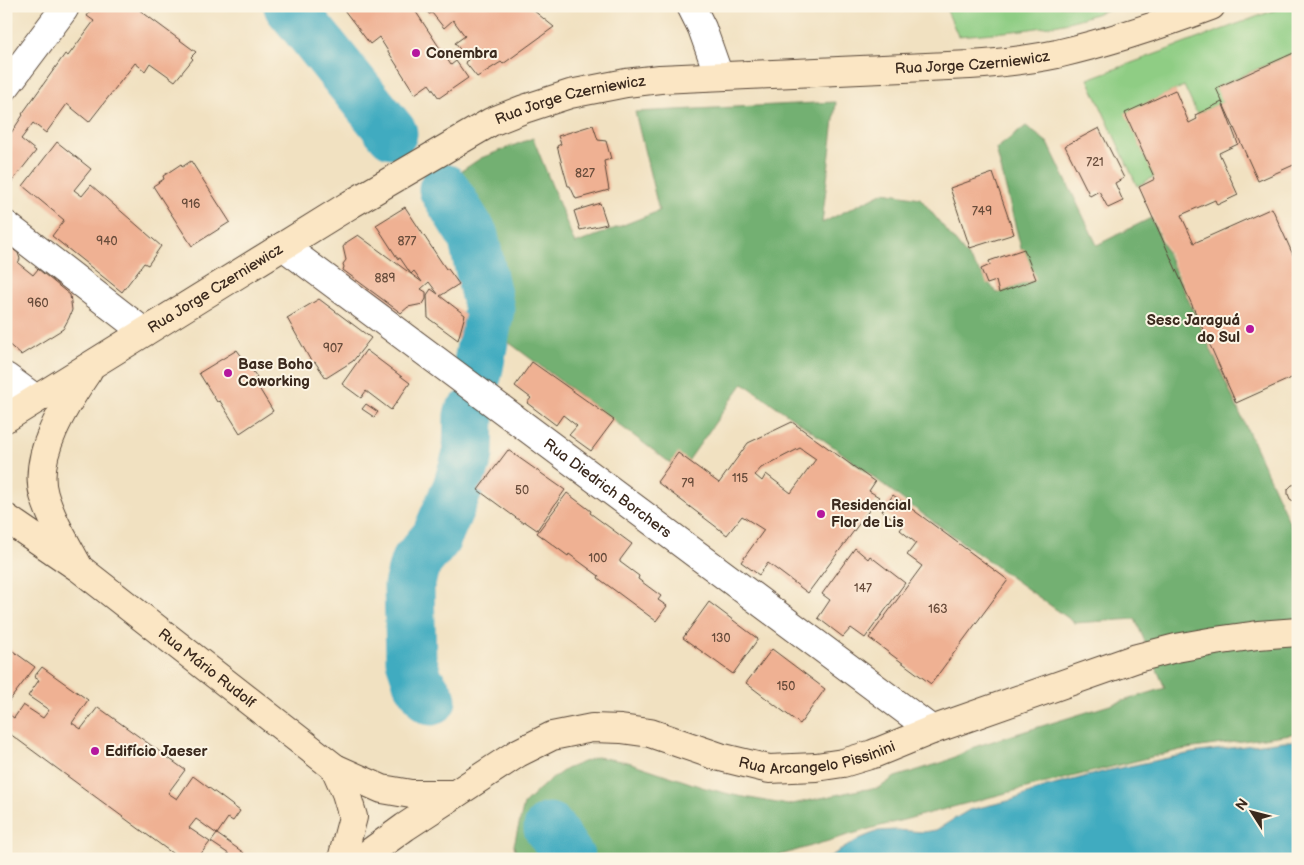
<svg xmlns="http://www.w3.org/2000/svg" width="1304" height="865" font-family="'Balsamiq Sans',sans-serif">
	<style>
		.green { fill: #8fcd84; stroke: #657c51 }
		.forest { fill: #73b072; stroke: #576d48 }
		.water { fill: #40abc0; stroke: #3e6a6f }
		.lines { fill: none; stroke-linecap: round; stroke-linejoin: round }
		.river { stroke: #40abc0; stroke-width: 51 }
		.building { fill: #efb193; fill-rule: evenodd }
		.minor-casing { stroke: #564536; stroke-width: 30 }
		.secondary-casing { stroke: #564536; stroke-width: 30 }
		.minor { stroke: #fff; stroke-width: 28 }
		.secondary { stroke: #fbe6c4; stroke-width: 28 }
		.poi-dot { fill: #b5179e; stroke: #fcf5e5; stroke-width: 2 }
		.labels { text-anchor: middle; dominant-baseline: central; stroke-width: 4; stroke-linejoin: round; paint-order: stroke }
		.number-label { font-size: 12px; fill: #684c3b }
		.poi-label { font-size: 15px; font-weight: bold; fill: #3b2a1e; stroke: #fcf5e5; text-anchor: start }
		.street-label { font-size: 15px; fill: #3b2a1e; stroke: #fcf5e5 }
	</style>
	<rect width="100%" height="100%" fill="#fcf5e5"/>
	<filter id="ink" filterUnits="userSpaceOnUse"><feTurbulence type="fractalNoise" baseFrequency=".02" numOctaves="2"/><feDisplacementMap in="SourceGraphic" scale="10" xChannelSelector="R" yChannelSelector="G"/><feConvolveMatrix kernelMatrix="1 2 1 2 8 2 1 2 1" color-interpolation-filters="sRGB"/></filter>
	<filter id="wash" filterUnits="userSpaceOnUse"><feTurbulence type="fractalNoise" baseFrequency=".0096" numOctaves="4" result="noise"/><feDisplacementMap in="SourceGraphic" scale="20" xChannelSelector="R" yChannelSelector="G"/><feGaussianBlur stdDeviation="1.12" result="paint"/><feColorMatrix in="noise" values="0 0 0 0 0 0 0 0 0 0 0 0 0 0 0 0 0 1.4 0 .05"/><feComposite in="paint" operator="in"/></filter>
	<g filter="url(#wash)">
		<rect width="100%" height="100%" fill="#f1e1c1"/>
		<path class="green" d="M945,6H1116C1063,29 1015,31 958,36Z
			M1286,6H1298V51L1217,87L1223,102L1197,114L1184,86L1126,113L1154,177L1137,186L1088,79Z"/>
		<path class="forest" d="M836,102L822,223L884,192L920,198L997,293L1034,280L1022,252L996,149L1026,126L1048,143L1097,245L1151,218L1298,541V733L1180,750L1006,793L869,829L767,859H517L514,845L524,804L547,782L566,769L596,757L628,762L702,787L733,795L788,805L859,790L879,788L895,777L944,762L977,746L1165,688L1135,619L1075,623L906,502L838,450L743,383L681,471L503,338L481,366L457,346L468,315L466,257L425,195L481,158L533,138L575,244L659,211L635,112Z"/>
		<path class="water" d="M1284,741H1298V859H826L859,839L878,831L896,830L924,832L936,830L969,810L1012,800L1043,788L1106,771L1192,753Z"/>
		<g class="lines">
			<path class="river" d="M289,6L392,133
				M444,189L473,236L489,309L477,373
				M431,700L418,681L411,660L409,586L415,563L436,538L458,487L468,454L469,415
				M549,828L570,859"/>
		</g>
		<g id="blocks">
			<path class="building" d="M94,6H134L196,52L191,57L193,59L175,81L150,63L145,71L135,63L89,122L67,104L46,133L33,123L21,139L36,151L10,184L6,181V129L11,133L23,115L22,114L65,54L68,56L94,21L87,16Z
				M341,6H412L451,65L456,61L468,78L439,98L429,84L415,94L379,37L370,44Z
				M424,6H528L554,27L503,64L501,62L477,77L465,62L468,60L455,43L465,36L453,20L444,28L432,13L429,14Z
				M1298,51V163L1258,181L1216,88Z
				M1175,90L1189,123L1197,119L1195,115L1222,102L1238,144L1219,153L1238,195L1217,205L1215,200L1181,215L1194,243L1272,208L1298,266V375L1236,403L1139,187L1155,179L1125,113Z
				M593,125L598,140L606,141L611,159L604,161L609,190L576,199L570,186H568L557,146L561,144L558,136Z
				M1099,128L1124,178L1115,183L1123,201L1108,208L1099,191L1090,196L1065,146Z
				M57,142L91,169L74,190L82,196L91,185L161,246L148,265L144,263L122,292L52,236L64,220L23,186Z
				M191,161L230,222L192,246L153,186L164,179L163,176L181,164L182,167Z
				M993,173L1014,234L970,248L950,188Z
				M600,203L607,224L580,230L574,211Z
				M405,207L446,269H448L459,284L440,296L465,315L458,340L428,318L427,295L431,289L438,294L429,282L421,289L426,292V299L423,304L408,307L401,313L343,270L344,267L343,264L346,260L343,247L347,242L358,235L422,282L414,271L411,274L400,258L398,259L376,225Z
				M6,244L18,253L20,259L18,263L33,275L38,269L70,295L72,310L69,318L63,329L21,355L6,342Z
				M1024,249L1036,279L999,293L996,281L987,284L981,269L990,265L989,261Z
				M319,299L371,338L353,361L326,378L315,362L312,363L287,318Z
				M237,350L257,377L254,380L273,411L240,433L220,401L217,402L199,373Z
				M366,350L410,383L391,410L366,391L361,398L342,384Z
				M532,362L614,420L591,451L569,435L577,426L563,415L556,425L527,403L531,398L515,386Z
				M366,404L378,412L374,417L362,409Z
				M792,422L875,482L869,491L879,497L808,593L768,563L759,575L741,562L764,530L742,516L727,535L657,482L678,453L719,483L748,443ZM800,448L816,459L791,493L766,474L762,481L755,475L761,468Z
				M508,450L565,490L537,530L524,521L523,523L478,490Z
				M1298,484V501L1295,502L1290,499L1288,494V489L1292,485Z
				M567,493L591,511L590,513L632,544L620,560V562L639,576L638,579L661,596L658,600L667,606L656,621L598,578L599,576L569,554L568,556L537,533Z
				M893,495L1008,580L931,684L869,638L922,566L907,555L916,543L900,530L903,526L882,511Z
				M855,548L868,559L870,556L905,583L865,638L851,628L843,637L818,618L830,600L822,594Z
				M709,602L758,639L733,674L683,638Z
				M6,646L35,667L6,705Z
				M772,649L825,689L800,724L746,683Z
				M42,667L88,700L72,723L81,729L98,707L185,770L168,793L177,799L193,776L240,811L233,821L228,818L217,834L196,819L189,828L210,842L200,855L204,859H180L6,731V715L7,713L14,718L23,705L43,718L49,710L28,696L39,680L34,677Z
				M217,834L244,853L240,859H226L229,854L211,842Z"/>
		</g>
	</g>
	<g filter="url(#ink)">
		<use href="#blocks" fill-opacity="0" stroke="#564536" stroke-width="1"/>
		<g class="lines">
			<g class="minor-casing">
				<g id="minor">
					<path d="M691,6L702,28L719,76"/>
					<path d="M6,86L64,9"/>
					<path d="M6,225L144,332"/>
					<path id="s1" d="M283,246L932,730"/>
					<path d="M6,377L36,399"/>
				</g>
			</g>
			<g class="secondary-casing">
				<g id="secondary">
					<path id="s2" d="M6,418L351,204L491,122L524,109L570,94L626,83L660,79L970,65C999,63 1028,60 1057,54C1109,42 1160,25 1211,6"/>
					<path id="s3" d="M6,518L79,568L335,768L382,789L411,794H455"/>
					<path d="M77,564C65,542 51,519 44,495C32,455 66,403 88,371"/>
					<path d="M335,768L346,793L353,817L342,859"/>
					<path id="s4" d="M361,859L405,827L518,753L552,736L592,728L621,729L650,733L720,757L769,769L816,767L843,763L873,754L932,730L1137,658L1176,648L1215,641L1258,635L1298,632"/>
				</g>
			</g>
			<use href="#minor" class="minor"/>
			<use href="#secondary" class="secondary"/>
		</g>
	</g>
	<g class="poi-dot">
		<circle cx="416" cy="53" r="5"/>
		<circle cx="1250" cy="329" r="5"/>
		<circle cx="228" cy="373" r="5"/>
		<circle cx="821" cy="514" r="5"/>
		<circle cx="95" cy="751" r="5"/>
	</g>
	<g class="labels">
		<g class="number-label">
			<text x="1095" y="162">721</text>
			<text x="585" y="173">827</text>
			<text x="191" y="204">916</text>
			<text x="982" y="211">749</text>
			<text x="107" y="241">940</text>
			<text x="407" y="241">877</text>
			<text x="385" y="278">889</text>
			<text x="38" y="303">960</text>
			<text x="333" y="348">907</text>
			<text x="740" y="478">115</text>
			<text x="688" y="483">79</text>
			<text x="522" y="490">50</text>
			<text x="598" y="558">100</text>
			<text x="863" y="588">147</text>
			<text x="938" y="609">163</text>
			<text x="721" y="638">130</text>
			<text x="786" y="686">150</text>
		</g>
		<g class="poi-label">
			<text x="426" y="53">Conembra</text>
			<text x="1240" y="320" text-anchor="end">Sesc Jaraguá<tspan x="1240" dy="17">do Sul</tspan></text>
			<text x="238" y="364">Base Boho<tspan x="238" dy="17">Coworking</tspan></text>
			<text x="831" y="505">Residencial<tspan x="831" dy="17">Flor de Lis</tspan></text>
			<text x="105" y="751">Edifício Jaeser</text>
		</g>
		<g class="street-label">
			<text stroke="none"><textPath href="#s2" startOffset="1056">Rua Jorge Czerniewicz</textPath></text>
			<text stroke="none"><textPath href="#s2" startOffset="651">Rua Jorge Czerniewicz</textPath></text>
			<text stroke="none"><textPath href="#s2" startOffset="246">Rua Jorge Czerniewicz</textPath></text>
			<text stroke="none"><textPath href="#s1" startOffset="405">Rua Diedrich Borchers</textPath></text>
			<text stroke="none"><textPath href="#s3" startOffset="251">Rua Mário Rudolf</textPath></text>
			<text stroke="none"><textPath href="#s4" startOffset="500">Rua Arcangelo Pissinini</textPath></text>
		</g>
	</g>
	<rect width="1304" height="865" fill="none" stroke="#fcf5e5" stroke-width="25"/>
	<g transform="translate(1252 812) rotate(306)" stroke="#fcf5e5" stroke-width="4" paint-order="stroke">
	<path d="M0-4L9 19L0 12L-9 19Z" fill="#3b2a1e"/>
	<text y="-8" font-size="14" font-weight="bold" text-anchor="middle" fill="#3b2a1e">N</text>
	</g>
</svg>
